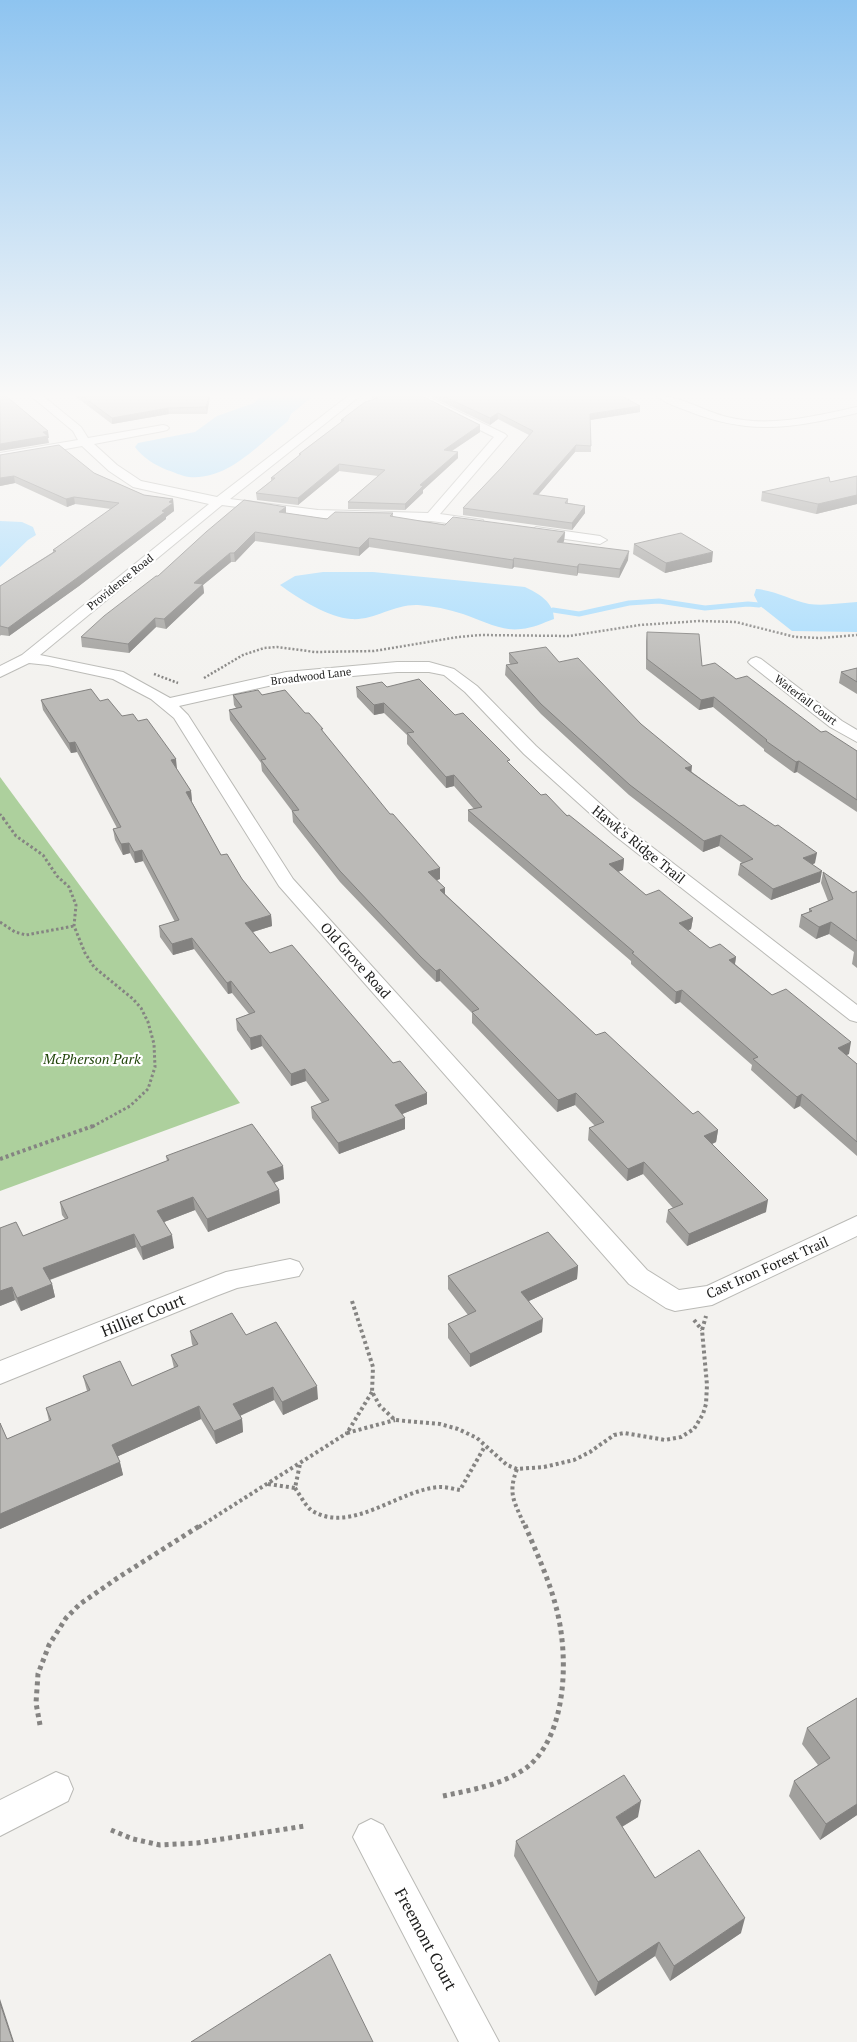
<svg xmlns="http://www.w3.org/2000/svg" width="857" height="2042" font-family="'PT Serif',serif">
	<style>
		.green { fill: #add09d }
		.water { fill: #a7dcfd }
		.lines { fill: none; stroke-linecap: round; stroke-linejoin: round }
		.stream { stroke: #a7dcfd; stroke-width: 5 }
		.minor-casing { stroke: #babab6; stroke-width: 2 }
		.path-far3 { stroke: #858482; stroke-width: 2.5; stroke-dasharray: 2 2; stroke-linecap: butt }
		.path-far2 { stroke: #858482; stroke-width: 3; stroke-dasharray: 2.5 2.5; stroke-linecap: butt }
		.path-far1 { stroke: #858482; stroke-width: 4; stroke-dasharray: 3 3; stroke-linecap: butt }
		.path { stroke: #858482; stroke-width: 5; stroke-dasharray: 4 4; stroke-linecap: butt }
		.minor { fill: #fff; fill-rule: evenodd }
		.wall { fill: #a1a09d }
		.shaded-wall { fill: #838280 }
		.building { fill: #bbbab7; stroke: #838280 }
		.labels { text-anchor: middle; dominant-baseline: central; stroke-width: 4.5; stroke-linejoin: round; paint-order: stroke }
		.far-street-label { font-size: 11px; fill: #1d1d1c; stroke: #fff }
		.street-label { font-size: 14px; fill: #1d1d1c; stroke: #fff }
		.park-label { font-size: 14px; font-style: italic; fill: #21450a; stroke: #fff }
		.near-street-label { font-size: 16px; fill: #1d1d1c; stroke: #fff }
	</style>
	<rect width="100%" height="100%" fill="#f3f2ef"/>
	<path class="green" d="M0,777L240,1103L0,1191Z"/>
	<path class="water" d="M261,396H313L291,414L288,421C260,443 228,481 189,477C181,476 174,472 167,470C155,465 143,458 135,447L138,443L195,432L217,416L254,403Z
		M0,521L22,522L33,527L36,535L28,540L0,567Z
		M323,572H373L525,587C538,593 554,602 554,619C543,623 533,628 521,629C502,632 481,620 463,614C448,609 433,606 418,605C394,604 373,621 351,619C329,618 298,598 280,585L295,576Z
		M756,589C774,590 791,600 809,604C824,606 842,603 857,602V632L792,631L759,605L754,595Z"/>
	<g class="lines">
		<path class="stream" d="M553,610L579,614L629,603L659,601L705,608L748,604L759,605"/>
		<g class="minor-casing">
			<path id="minor" d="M31,396H43L81,427L88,438L163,425L167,426L169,428L167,430L163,431L94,444L117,465L141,481L217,497L348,396H360L230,499L318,510L428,513L494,437L412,396H426L505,434L507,436L505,438L440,514L483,520L484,523L483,526L478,527L431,521L318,518L222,505L40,655L123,672L170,698L286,672L397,662H429L454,669L477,686L536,746L626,827L857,1005V1022L850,1020L614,835L524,754L465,692L444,675L429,672H397L286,682L179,706L188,715L293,879L647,1270L679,1290L707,1286L857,1216V1236L712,1305L675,1311L666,1308L629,1284L279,886L174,718L151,699L113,679L48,665L29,663L0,677V666L22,655L209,504L133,487L109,471L82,446L0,461V453L78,440L73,431Z
				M657,396C681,396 703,411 727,417C771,428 814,416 857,407V413C792,428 752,436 688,411C678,407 664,403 657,396Z
				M536,527L600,536L607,540L600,544L531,534L530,531Z
				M756,657L761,659L842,721L857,730V742L830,727L751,665L748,662L751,659Z
				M290,1259L299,1262L303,1269L299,1276L237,1288L216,1296L0,1384V1361L226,1272Z
				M56,1772L68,1777L73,1789L68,1801L0,1836V1800Z
				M371,1819L383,1825L499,2042H459L353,1837L359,1825Z"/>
		</g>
		<path class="path-far3" d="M154,674L178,683
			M204,678L243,655L264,648L277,647L315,652L374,651L458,637L481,635L569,636L640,625L699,621L736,622L795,637L821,638L857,635
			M0,814L4,819"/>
		<path class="path-far2" d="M3,818L16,836L43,855L57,876L69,887L76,905L74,926L85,953L94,967L133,999L141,1008L148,1022L154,1044L155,1067L148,1089L130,1106L90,1128
			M0,922L15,932L26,935L74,926"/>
		<path class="path-far1" d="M0,1159L93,1126
			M352,1301L373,1367L372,1392L380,1406L395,1420L440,1424L458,1429L477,1438L507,1465L517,1469L544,1467L574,1460L590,1452L614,1435L624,1433L665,1440L681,1437L694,1429L703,1414L706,1404L707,1385L702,1330L706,1316
			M694,1320L702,1330
			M372,1392L347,1433L395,1420
			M517,1469C507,1495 515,1502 525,1527
			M268,1484L295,1488L300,1464
			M295,1488C300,1495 305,1505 311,1510C351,1536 400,1488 441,1487C447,1487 454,1489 460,1490L485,1446
			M199,1527L347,1433"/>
		<path class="path" d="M40,1725L36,1703L38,1674L49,1645L66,1618L80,1604L119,1577L201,1525
			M443,1796C471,1790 502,1785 526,1768C568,1736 569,1654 556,1607C549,1579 536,1552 525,1525
			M111,1830L133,1839L160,1845L197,1843L305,1826"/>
		<use href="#minor" class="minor"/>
	</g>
	<path class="wall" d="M75,396H210L207,414H169L112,424Z
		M372,396L480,432L452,451L458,458L423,490V493L405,510L348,509V502L378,476L339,471L298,505L257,500L256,493L271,481V478L299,456V454L341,422V420L372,400Z
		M430,396H622L640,406V412L590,420L591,452H575L538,495L568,499V503L585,506V513L572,530L463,515V508L502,467L529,435L498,419L490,425Z
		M0,455L94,473L144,495L173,499L174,511L166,517V519L79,586L9,636L1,635L0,636V586L53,552V550L111,509L75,504L67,507L15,483L0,486Z
		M857,476V504L816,514L761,501L762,492L830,482Z
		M286,507V513L327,519L393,513V517L445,525L565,532L564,541L563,543L628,560L619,578L578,573L577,576L514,567L512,569L369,547L359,556L255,541L235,562H231L203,585L204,593L166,629L156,627L129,653L82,647L81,637L158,576Z
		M634,544L712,562L665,573L633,554Z
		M647,632L702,666L736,679L821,732L857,751V812L797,772L794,773L764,751V749L713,707L699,710L646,669V641Z
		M509,653L559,662L641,724L692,772L815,863L812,865L820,882L771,900L738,875L740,864L742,863L719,846L703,852L629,795L541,714L505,675L506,665H511L509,662Z
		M857,668V694L839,683L841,672Z
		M356,687H387L455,715L509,763L541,795L624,859L623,870L618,872L646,895L693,918L691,929L688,931L710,948L736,957L735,964L772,995L849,1054L846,1055L857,1064V1156L800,1106L794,1109L751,1070L752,1065L680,1002L675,1004L631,964V961L468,821V810L474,809L454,786L446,788L407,744V735L384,713L374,715L357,697Z
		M233,695H262L305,713L323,732L440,879L437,880L445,894L596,1035L693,1114L718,1130L716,1142L712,1144L766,1212L687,1246L666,1222L668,1210L673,1208L643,1174L627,1181L588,1140L589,1128L595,1126L575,1105L557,1112L472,1023V1013L440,981L436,982L422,968L340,882L293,822L292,811L262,771L261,763L230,720L229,710L236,708L234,705Z
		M41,700L100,701L122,716L138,721L176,759V769L191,791L192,802L221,855L271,915L272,926L253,932L270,953L427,1104L402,1114L405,1129L339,1154L312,1118L311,1107L322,1103L306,1081L291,1086L262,1046L251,1050L237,1030L236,1019L249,1014L232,993L228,994L194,949L173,955L160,937L159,926L175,922L143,861L135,863L130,853L123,855L115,840L113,829L117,828L77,752L71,753L43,710Z
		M823,872L853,893L857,891V968L852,964L854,952L829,934L816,939L799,927L801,915L809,912V909L828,901L821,883Z
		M166,1156L283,1166L284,1179L274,1183L279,1190L280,1203L208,1232L195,1210L164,1222L174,1248L143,1260L136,1247L50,1280L52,1284L55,1297L21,1311L15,1300L0,1306V1228L23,1236L65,1219L62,1215L60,1202L167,1161Z
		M578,1266L577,1279L529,1301L542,1332L470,1367L448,1338V1324L468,1315L448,1289V1276Z
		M190,1331L246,1335L318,1399L283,1415L274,1400L240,1416L242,1419L243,1432L216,1444L201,1419L118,1456L123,1475L0,1529V1423L7,1439L49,1421L46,1408L87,1391L83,1376L132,1386L174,1368L171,1355L193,1346L192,1344Z
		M857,1698V1815L820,1840L789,1796L794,1781L818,1765L802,1744L807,1728Z
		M638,1817L622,1827L655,1878L741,1933L670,1981L655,1956L595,1996L514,1856L516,1841Z"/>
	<path class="shaded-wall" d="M209,396H210L207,414L206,407Z
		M640,406V412L590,420V414Z
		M168,408L169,414L112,424V418Z
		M498,413V419L490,425V418Z
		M480,425V432L444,456V450Z
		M48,431L49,438H48L49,443L0,451V444Z
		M576,445L575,452L533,501V494Z
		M458,452V458L423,490V493L405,510V504L420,485Z
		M339,464V471L298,505V498Z
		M14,476L15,483L0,486V478Z
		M857,495V504L816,514L818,504Z
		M74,497L75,504L67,507L66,499Z
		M173,499L174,511L166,517V519L79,586L9,636L8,628L162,511L169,502Z
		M585,506V513L572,530V523Z
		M286,507V515L279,512Z
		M255,532V541L235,562L234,553Z
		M565,532L564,541L557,551V542Z
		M369,538V547L359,556V548Z
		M629,551L628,560L619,578L620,569Z
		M713,552L712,562L665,573L666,563Z
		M230,553L231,562L203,585L204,593L166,629L164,619L194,583Z
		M514,558V567L512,569L513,560Z
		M579,564L578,573L577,576V567Z
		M155,618L156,627L129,653L128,644Z
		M714,697L713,707L699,710L701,700Z
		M384,703V713L374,715V705Z
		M75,742L77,752L71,753L69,743Z
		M176,759L177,769L172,770L171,760Z
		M799,761L797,772L794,773L796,762Z
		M692,766L691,776L685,768Z
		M454,775V786L446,788V777Z
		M191,791L192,802L186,792Z
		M721,835L719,846L703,852L704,841Z
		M129,843L130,853L123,855L121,844Z
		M142,850L143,861L135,863L134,852Z
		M817,853L815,863L801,869L803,858Z
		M624,859L623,870L608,875L609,864Z
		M440,868V879L428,883V872Z
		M822,871L820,882L771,900L773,889Z
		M445,888V899L440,890Z
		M271,915L272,926L246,934L245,923Z
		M693,918L691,929L677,934L679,923Z
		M831,922L829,934L816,939L819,927Z
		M192,938L194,949L173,955L172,944Z
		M736,957L734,969L729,960Z
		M440,969V981L436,982V971Z
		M231,981L232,993L228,994L227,983Z
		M682,990L680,1002L675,1004L676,992Z
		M261,1035L262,1046L251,1050L250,1038Z
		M851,1042L849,1054L835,1060L838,1048Z
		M305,1069L306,1081L291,1086V1074Z
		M427,1093V1104L395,1117V1105Z
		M576,1093L575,1105L557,1112L558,1100Z
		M802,1094L800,1106L794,1109L797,1097Z
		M405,1118V1129L339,1154L338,1143Z
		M718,1130L716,1142L703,1148L704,1136Z
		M644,1162L643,1174L627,1181L628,1169Z
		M283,1166L284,1179L268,1185L267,1172Z
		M279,1190L280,1203L208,1232L207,1219Z
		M193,1197L195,1210L159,1224L157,1211Z
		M768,1200L766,1212L687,1246L689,1234Z
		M134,1234L136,1247L46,1281L43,1268Z
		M172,1235L174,1248L143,1260L141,1247Z
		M578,1266L577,1279L520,1305L521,1292Z
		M52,1284L55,1297L21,1311L17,1298Z
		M12,1287L15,1300L0,1306V1291Z
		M543,1319L542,1332L470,1367V1354Z
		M317,1386L318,1399L283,1415L282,1402Z
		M273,1387L274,1400L235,1418L233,1404Z
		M199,1406L201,1419L114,1458L112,1445Z
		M242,1419L243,1432L216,1444L214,1431Z
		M120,1462L123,1475L0,1529V1514Z
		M641,1801L638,1817L613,1832L616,1817Z
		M857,1804V1815L820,1840L826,1824Z
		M745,1918L741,1933L670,1981L674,1966Z
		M659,1942L655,1956L595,1996L598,1982Z
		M0,1999L14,2042H13L0,2003Z"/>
	<path class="building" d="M0,396H6L48,431L43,432L48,436L0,444Z
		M82,396H209L206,407L168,408L112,418Z
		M373,396H422L480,425L444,450L458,452L420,485L423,486L405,504L348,502L385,470L339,464L298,498L256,493L275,478H271L301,454H299L344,420H341L365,402L378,398Z
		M443,396H622L640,406L590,414L591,446L576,445L533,494L568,499L565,503L585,506L572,523L463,508L502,467L533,431L498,413L490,418Z
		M59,445L94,473L144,495L173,499L169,502L173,503L162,511L165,512L77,578L8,628L0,626V586L56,551L53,550L119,503L74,497L66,499L14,476L0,478V455Z
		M857,476V495L818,504L762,492L829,477L830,482Z
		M244,500L286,507L279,512L327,519L335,512L393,513L390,516L445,525L453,517L565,532L557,542L629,551L620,569L579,564L577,567L514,558L513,560L369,538L359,548L255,532L234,553H230L194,583L203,584L164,619L155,618L128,644L81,637L104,616L156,576H158L206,532Z
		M681,533L713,552L666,563L634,544Z
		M647,632L699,634L702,666L715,663L736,679L747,676L821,732L826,731L857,751V800L799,761L796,762L766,741L767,740L714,697L701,700L647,659Z
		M546,647L559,662L578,658L641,724L692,766L685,768L739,806L744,805L775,826L778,825L817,853L803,858L822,871L773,889L740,864L753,859L721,835L704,841L630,785L541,704L506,665L518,663L509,653Z
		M857,668V682L841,672Z
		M419,679L455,715L463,713L510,760L507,761L541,795L546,794L567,816L569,815L624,859L609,864L646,895L659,890L693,918L679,923L710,948L720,944L736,957L729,960L772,995L786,989L851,1042L838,1048L857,1064V1142L802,1094L797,1097L753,1059L758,1057L682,990L676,992L632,953L634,952L468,810L482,807L454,775L446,777L407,733L414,732L384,703L374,705L356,687L382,682L387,687Z
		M91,689L100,701L108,699L122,716L133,714L138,721L147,719L176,759L171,760L191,791L186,792L221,855L227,854L242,879L271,915L245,923L270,953L292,945L393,1063L400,1061L427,1093L395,1105L405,1118L338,1143L311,1107L329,1100L305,1069L291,1074L261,1035L250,1038L236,1019L255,1012L231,981L227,983L192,938L172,944L159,926L179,920L142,850L134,852L129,843L121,844L113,829L121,827L75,742L69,743L41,700Z
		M258,690L262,695L285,690L305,713H309L323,729H321L390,814H393L440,868L428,872L445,888L440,890L596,1035L605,1032L693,1114L698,1111L718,1130L704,1136L768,1200L689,1234L668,1210L683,1204L644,1162L628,1169L589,1128L604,1122L576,1093L558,1100L472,1012L479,1009L440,969L436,971L421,957L340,871L292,811L299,810L261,760L266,759L229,710L242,707L233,695Z
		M823,872L853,893L857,891V941L831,922L819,927L801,915L812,911L809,909L833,899Z
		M252,1124L283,1166L267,1172L279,1190L207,1219L193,1197L157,1211L172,1235L141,1247L134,1234L43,1268L52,1284L17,1298L12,1287L0,1291V1228L16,1222L23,1236L68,1218L60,1202L169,1160L166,1156Z
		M548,1232L578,1266L521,1292L543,1319L470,1354L448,1324L476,1311L448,1276Z
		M232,1313L246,1335L276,1322L317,1386L282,1402L273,1387L233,1404L242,1419L214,1431L199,1406L112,1445L120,1462L0,1514V1423L7,1439L51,1420L46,1408L90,1390L83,1376L120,1361L132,1386L178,1366L171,1355L198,1344L190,1331Z
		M857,1698V1804L826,1824L794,1781L830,1758L807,1728Z
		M624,1775L641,1801L616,1817L655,1878L699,1850L745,1918L674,1966L659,1942L598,1982L516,1841Z
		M330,1954L373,2042H191Z
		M0,2003L13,2042H0Z"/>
	<linearGradient id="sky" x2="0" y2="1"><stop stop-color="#8ec4f0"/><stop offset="0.58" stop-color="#faf9f8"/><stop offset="1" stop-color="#faf9f8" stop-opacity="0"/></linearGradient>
	<rect width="857" height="682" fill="url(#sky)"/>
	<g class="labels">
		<g class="far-street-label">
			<text transform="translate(120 582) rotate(-39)">Providence Road</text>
			<text transform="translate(311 676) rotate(-7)">Broadwood Lane</text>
			<text transform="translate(806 700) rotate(37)">Waterfall Court</text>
		</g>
		<g class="street-label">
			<text transform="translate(639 844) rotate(39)">Hawk's Ridge Trail</text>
			<text transform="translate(356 960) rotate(48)">Old Grove Road</text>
			<text transform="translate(767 1267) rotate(-24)">Cast Iron Forest Trail</text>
		</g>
		<g class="park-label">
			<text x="92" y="1058">McPherson Park</text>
		</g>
		<g class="near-street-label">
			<text transform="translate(143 1315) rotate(-22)">Hillier Court</text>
			<text transform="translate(426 1939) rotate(62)">Freemont Court</text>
		</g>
	</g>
</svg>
